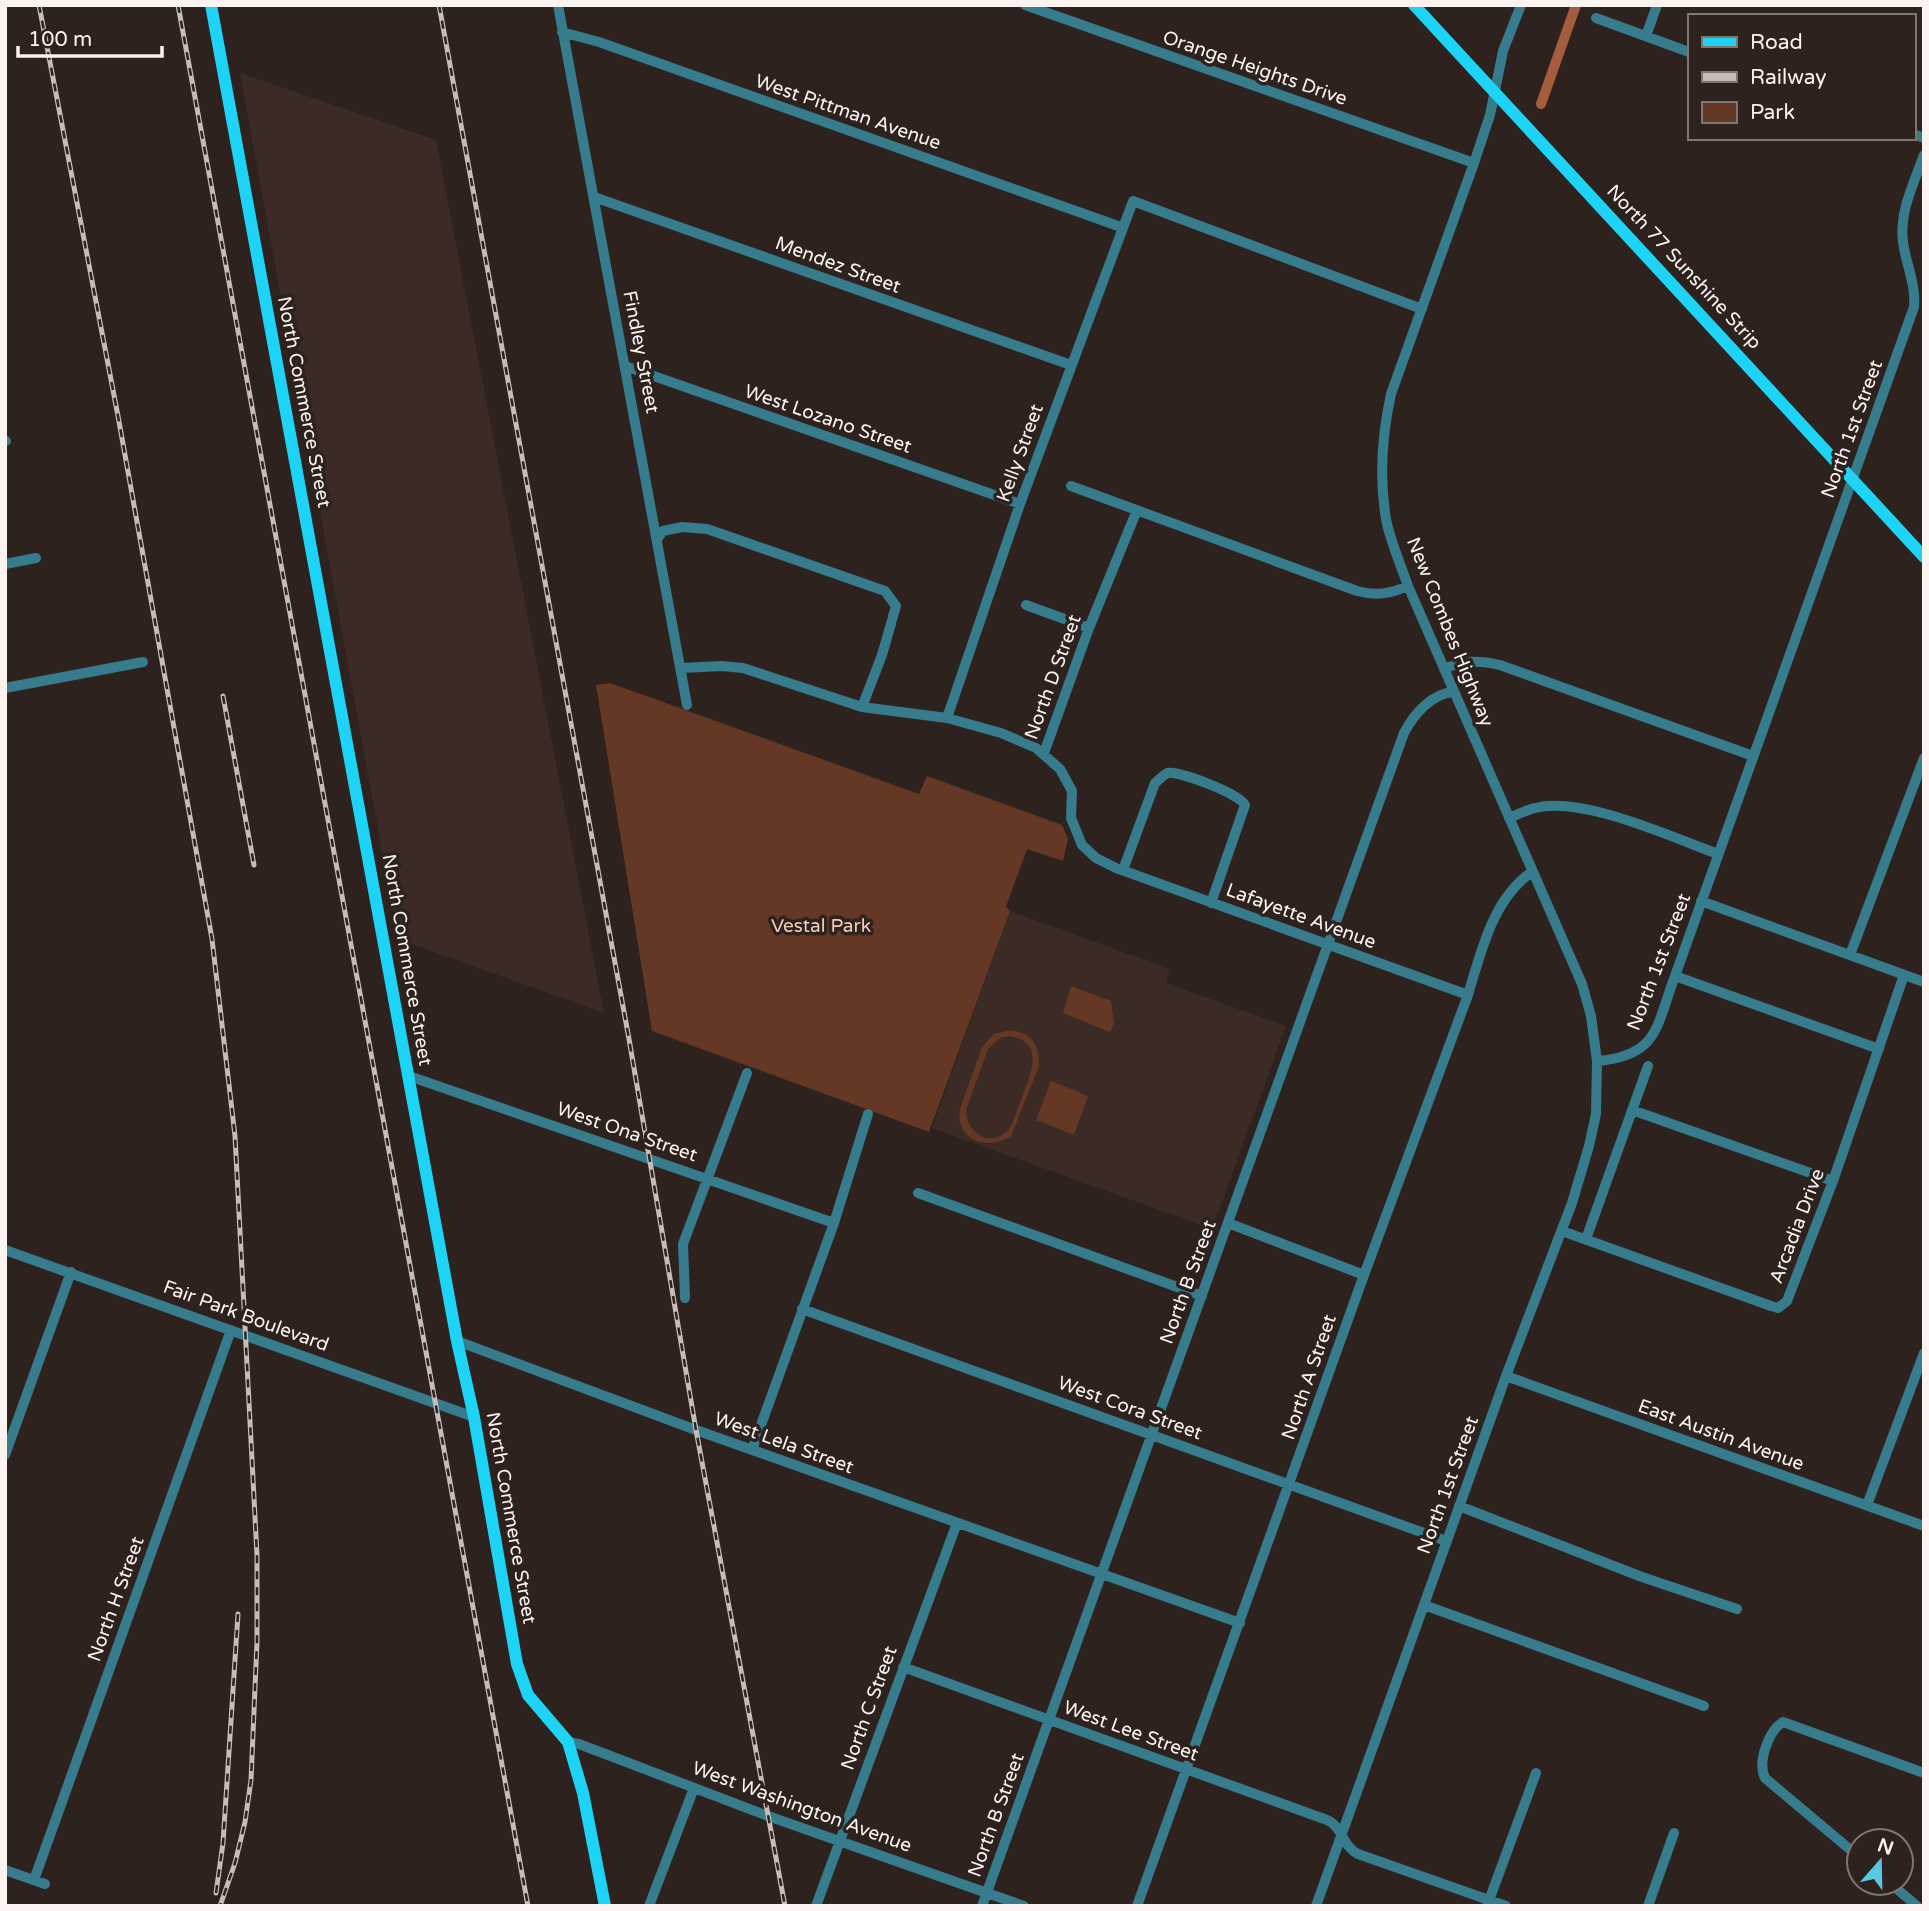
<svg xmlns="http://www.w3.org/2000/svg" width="1929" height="1911" font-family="'Varela Round',sans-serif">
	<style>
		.built { fill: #3c2b24 }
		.green { fill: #643824; fill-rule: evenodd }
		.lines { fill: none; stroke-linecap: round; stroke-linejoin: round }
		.canal { stroke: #a45e3e; stroke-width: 10 }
		.minor { stroke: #377c8c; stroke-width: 10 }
		.major { stroke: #1ed4f6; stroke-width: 12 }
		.rail-casing { stroke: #c6bdb9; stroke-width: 5 }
		.rail { stroke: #2d221e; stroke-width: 2.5; stroke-dasharray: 8; stroke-linecap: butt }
		.labels { text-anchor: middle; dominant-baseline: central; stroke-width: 7; stroke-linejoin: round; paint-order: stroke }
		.street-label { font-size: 19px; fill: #fbf3f0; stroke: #2d221e }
		.park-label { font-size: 19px; fill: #f3c9b8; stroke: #2d221e }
	</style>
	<rect width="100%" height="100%" fill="#2d221e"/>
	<path class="built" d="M240,73L436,140L604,1013L398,939Z
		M1010,911L1170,969L1166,983L1286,1026L1212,1229L932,1128Z"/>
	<path class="green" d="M610,683L919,794L927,776L1062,825L1068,839L1063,861L1027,849L1006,907L1010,911L929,1132L652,1031L596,685Z
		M1071,986L1111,1001L1114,1023L1110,1032L1063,1013Z
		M1011,1030C1032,1033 1042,1047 1038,1069L1011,1136C988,1151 955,1141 960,1109L982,1047L994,1034ZM1009,1036C1049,1042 1028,1079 1020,1102C1016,1112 1014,1125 1006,1132C988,1148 966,1131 966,1110L988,1049L1000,1038Z
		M1051,1081L1088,1096L1074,1135L1036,1120Z"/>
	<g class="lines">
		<path class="canal" d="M1541,104L1576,5"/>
		<path class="minor" d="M558,5L687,705
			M1025,5L1474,163
			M1596,18L1689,52
			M562,32L599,42L1121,227
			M1646,36L1657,5
			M1913,134L1924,138
			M594,197L1071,365
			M625,366L1020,504
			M5,441H6
			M1071,486L1357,591C1376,596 1390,594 1408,586
			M657,539L663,531L682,527L707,529L885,591L896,606L882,655L862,707
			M5,564L36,558
			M1026,605L1089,628
			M681,668L722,666L743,668L862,707L947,718L1001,733L1036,748L1060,769L1072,791L1071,818L1082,845L1096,858L1116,868L1468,995
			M1444,669C1464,660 1479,660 1500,665L1753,756
			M5,688L143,662
			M947,718L1020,504L1133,201L1422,309
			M1044,753L1089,628L1137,510
			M1509,818C1517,815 1526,810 1535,808C1583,796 1671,837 1718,854
			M1123,870L1155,783C1159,780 1163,775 1168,773C1180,771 1240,794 1245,805L1211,903
			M1701,901L1924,982
			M1850,955L1924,758
			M1675,976L1879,1049
			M1597,1061C1659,1056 1656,1026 1675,976L1914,307C1916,283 1906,265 1903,242C1899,212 1914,183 1924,155
			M409,1076L834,1223
			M1632,1110L1833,1181
			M918,1193L1202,1296
			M1228,1223L1364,1275
			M1562,1231L1771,1306L1778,1308L1787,1301L1833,1181L1904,975
			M1586,1239L1648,1066
			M5,1250L474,1417
			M685,1298L683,1244L747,1073
			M802,1309L1446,1541
			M457,1341L696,1430L1240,1623
			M1506,1376L1924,1526
			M752,1450L834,1223L868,1114
			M5,1455L71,1272
			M1867,1505L1924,1353
			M1459,1506L1642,1577L1737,1609
			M1424,1605L1704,1706
			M903,1667L1327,1820C1343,1827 1342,1846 1358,1854L1506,1906
			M568,1742L579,1744L768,1816L1024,1906
			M1859,1857L1765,1778C1757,1762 1769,1730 1783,1722L1924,1773
			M5,1870L45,1884
			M34,1880L231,1330
			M1890,1883L1917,1906
			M649,1906L694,1788
			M816,1906L957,1523
			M982,1906L1404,733C1414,714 1432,693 1454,692
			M1137,1906L1364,1275L1468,995C1481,952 1493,898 1532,872
			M1316,1906L1506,1376L1572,1203L1589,1146L1596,1114L1597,1061L1591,1016L1582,984L1408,586C1401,565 1390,541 1386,519C1379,477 1382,435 1391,394L1474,163L1490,115L1503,51L1521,5
			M1487,1906L1536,1773
			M1648,1906L1674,1833"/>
		<path class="major" d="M211,5L457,1341L474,1417L517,1664L528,1695L568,1742L583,1793L605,1906
			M1414,5L1924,557"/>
		<g class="rail-casing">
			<path id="rail" d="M39,5L118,416L212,939L235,1136L257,1555V1642L251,1780L245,1822L235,1863L220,1906
				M178,5L528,1906
				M439,5L629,1039L696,1430L785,1906
				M223,696L254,865
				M216,1893L223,1843L238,1614"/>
		</g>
		<use href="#rail" class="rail"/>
	</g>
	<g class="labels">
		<g class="street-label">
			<text transform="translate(1255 68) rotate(19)">Orange Heights Drive</text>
			<text transform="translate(848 112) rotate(19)">West Pittman Avenue</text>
			<text transform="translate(838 265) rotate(20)">Mendez Street</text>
			<text transform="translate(1684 267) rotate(47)">North 77 Sunshine Strip</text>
			<text transform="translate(641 352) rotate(79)">Findley Street</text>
			<text transform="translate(304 402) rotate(79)">North Commerce Street</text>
			<text transform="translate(828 419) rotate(19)">West Lozano Street</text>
			<text transform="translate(1852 429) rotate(-70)">North 1st Street</text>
			<text transform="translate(1020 453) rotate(-70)">Kelly Street</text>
			<text transform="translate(1450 632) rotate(68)">New Combes Highway</text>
			<text transform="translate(1053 677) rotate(-70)">North D Street</text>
			<text transform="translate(1301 916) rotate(20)">Lafayette Avenue</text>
			<text transform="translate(407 960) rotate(80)">North Commerce Street</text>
			<text transform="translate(1659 962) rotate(-69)">North 1st Street</text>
			<text transform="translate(627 1132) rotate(19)">West Ona Street</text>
			<text transform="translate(1797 1226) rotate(-69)">Arcadia Drive</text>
			<text transform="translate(1188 1282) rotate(-70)">North B Street</text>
			<text transform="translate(246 1316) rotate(20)">Fair Park Boulevard</text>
			<text transform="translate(1309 1377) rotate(-71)">North A Street</text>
			<text transform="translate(1130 1408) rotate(20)">West Cora Street</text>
			<text transform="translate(1721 1435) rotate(20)">East Austin Avenue</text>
			<text transform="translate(784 1443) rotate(20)">West Lela Street</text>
			<text transform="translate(1448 1485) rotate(-70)">North 1st Street</text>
			<text transform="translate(511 1518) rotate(80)">North Commerce Street</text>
			<text transform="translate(116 1599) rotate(-70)">North H Street</text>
			<text transform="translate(869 1708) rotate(-70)">North C Street</text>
			<text transform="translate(1131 1731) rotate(20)">West Lee Street</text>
			<text transform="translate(802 1807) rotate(20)">West Washington Avenue</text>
			<text transform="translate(996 1815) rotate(-70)">North B Street</text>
		</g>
		<g class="park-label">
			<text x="821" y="926">Vestal Park</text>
		</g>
	</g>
	<rect width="1929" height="1911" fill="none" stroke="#fbf3f0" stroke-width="14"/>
	<rect x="1688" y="14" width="228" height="126" fill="#2d221e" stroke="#7f7672" stroke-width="2"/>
	<rect x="1702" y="37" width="35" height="10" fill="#1ed4f6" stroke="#7f7672" stroke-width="2"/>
	<text x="1750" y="49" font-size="21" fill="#fbf3f0">Road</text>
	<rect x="1702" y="72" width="35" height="10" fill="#c6bdb9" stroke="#7f7672" stroke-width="2"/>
	<text x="1750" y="84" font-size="21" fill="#fbf3f0">Railway</text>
	<rect x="1702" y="102" width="35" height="21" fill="#643824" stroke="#7f7672" stroke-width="2"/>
	<text x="1750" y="119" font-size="21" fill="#fbf3f0">Park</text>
	<g transform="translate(1880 1862) rotate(20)"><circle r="33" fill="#2d221e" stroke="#7f7672" stroke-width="2"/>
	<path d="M0-5L12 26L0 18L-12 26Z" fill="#58c9e3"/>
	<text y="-10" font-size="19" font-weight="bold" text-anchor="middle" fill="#fbf3f0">N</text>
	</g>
	<path d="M18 46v10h144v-10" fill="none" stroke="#fbf3f0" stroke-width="3.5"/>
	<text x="28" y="46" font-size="21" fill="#fbf3f0" stroke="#2d221e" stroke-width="5" paint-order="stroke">100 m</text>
</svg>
